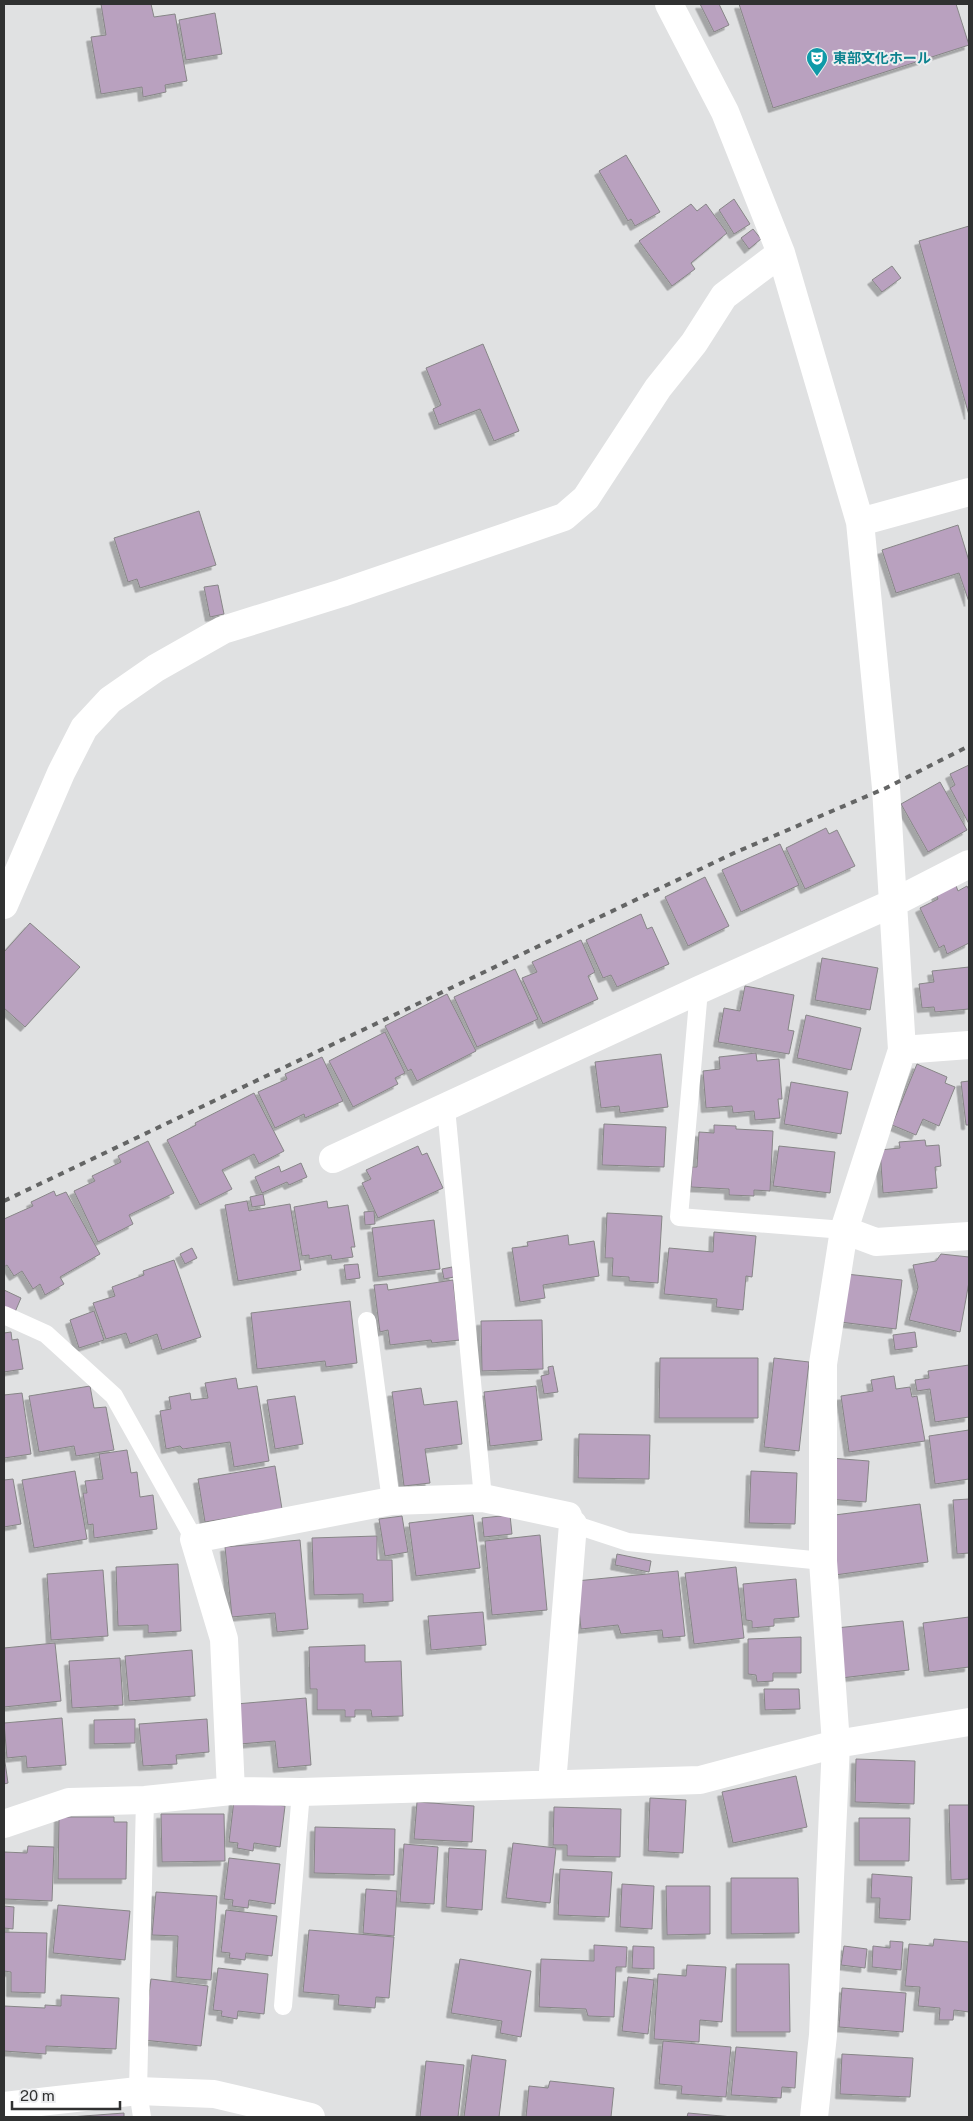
<svg xmlns="http://www.w3.org/2000/svg" width="973" height="2121" font-family="'Public Sans','Noto Sans JP',sans-serif">
	<style>
		.building { fill: #b9a1bf; stroke: #878687; filter: url(#shadow) }
		.lines { fill: none; stroke-linecap: round; stroke-linejoin: round }
		.lane { stroke: #fff; stroke-width: 18 }
		.street { stroke: #fff; stroke-width: 28 }
		.rail { stroke: #646565; stroke-width: 4; stroke-dasharray: 6 6; stroke-linecap: butt }
		.labels { text-anchor: middle; dominant-baseline: central; stroke-width: 4; stroke-linejoin: round; paint-order: stroke }
		.culture-label { font-size: 14px; font-weight: bold; fill: #0d838f; stroke: #edeef0; text-anchor: start }
	</style>
	<defs>
		<filter id="shadow"><feDropShadow dx="-4.5" dy="4.5" stdDeviation="0" flood-color="#0004"/></filter>
	</defs>
	<rect width="100%" height="100%" fill="#e0e1e2"/>
	<path class="building" d="M101,4H151L154,17L175,14L187,81L165,85L166,92L143,97L142,87L101,94L91,37L106,35Z
		M700,4H719L729,25L714,32Z
		M739,4H956L969,45L773,108Z
		M215,13L222,54L186,60L179,20Z
		M626,155L660,212L635,226L631,219L628,221L599,171Z
		M734,199L750,224L734,234L719,210Z
		M691,204L697,211L706,204L727,233L691,263L695,269L672,286L639,241Z
		M969,226V415L919,241Z
		M753,229L761,239L749,249L741,238Z
		M892,266L901,278L882,292L872,280Z
		M483,344L519,431L494,441L480,409L439,425L433,409L441,405L426,368Z
		M199,511L216,565L140,588L137,579L128,582L114,538Z
		M958,525L969,561V602L959,573L896,593L882,550Z
		M218,585L224,614L210,617L204,587Z
		M969,765V824L950,788L955,785L950,774Z
		M940,782L967,830L928,852L901,804Z
		M826,828L829,834L837,830L855,866L805,889L786,848Z
		M780,844L799,885L741,912L722,870Z
		M705,877L729,926L688,946L665,897Z
		M955,883L958,891L967,886L969,890V943L947,954L944,945L939,948L920,908L938,899L935,892Z
		M641,914L647,929L652,927L669,964L617,987L611,975L603,978L586,940Z
		M30,923L80,967L25,1027L4,1008V952Z
		M581,940L595,972L588,976L598,999L543,1024L522,978L537,972L532,962Z
		M822,958L878,968L870,1010L815,1000Z
		M969,967V1009L935,1012L934,1007L922,1008L919,984L934,982L932,971Z
		M515,969L538,1019L477,1047L454,997Z
		M745,986L794,995L788,1030L794,1031L789,1054L718,1042L724,1008L740,1011Z
		M447,994L476,1051L417,1081L411,1069L408,1071L385,1026Z
		M806,1015L861,1028L851,1070L797,1058Z
		M385,1032L405,1073L395,1078L398,1084L353,1107L329,1061Z
		M756,1053L757,1061L779,1059L782,1099H778L780,1118L755,1120L754,1111L733,1113L732,1106L706,1108L703,1071L720,1069L719,1057Z
		M661,1054L668,1107L620,1113L619,1106L601,1108L595,1062Z
		M322,1057L343,1101L305,1118L304,1114L275,1128L258,1092L287,1079L285,1074Z
		M917,1064L947,1077L945,1083L955,1087L939,1126L923,1119L916,1135L892,1125Z
		M969,1081V1125H966L961,1082Z
		M791,1082L848,1092L841,1134L784,1124Z
		M254,1093L284,1151L259,1164L254,1154L222,1170L232,1189L200,1205L167,1140L196,1125L195,1123Z
		M604,1124L666,1127L664,1167L602,1165Z
		M714,1125L736,1126V1129L773,1131L770,1191L754,1190V1196L729,1195V1189L691,1187L692,1167H697L699,1132L714,1133Z
		M925,1140L926,1146L939,1145L941,1166L935,1167L937,1188L883,1193L880,1150L900,1148L899,1142Z
		M148,1141L174,1193L129,1215L133,1224L98,1242L74,1191L95,1181L92,1176L121,1162L118,1156Z
		M418,1146L422,1155L427,1153L443,1188L378,1218L362,1183L371,1179L366,1170Z
		M779,1146L835,1152L830,1193L773,1186Z
		M301,1163L307,1177L289,1185L287,1182L262,1193L255,1177L279,1166L281,1172Z
		M54,1191L56,1196L66,1192L100,1254L60,1277L64,1284L45,1295L40,1284L33,1289L22,1271L14,1276L7,1265L4,1267V1219L33,1206L31,1202Z
		M263,1194L265,1205L252,1207L250,1197Z
		M247,1201L249,1211L290,1204L301,1270L238,1281L225,1205Z
		M327,1201L328,1208L348,1205L355,1247H351L353,1257L332,1260L331,1255L309,1259V1255L302,1256L294,1207Z
		M374,1211L375,1224L365,1225L364,1212Z
		M607,1213L662,1216L658,1283L629,1281V1277L612,1276L613,1258H605Z
		M434,1220L440,1269L378,1277L372,1228Z
		M714,1232L756,1236L752,1277L746,1276L743,1310L716,1307L717,1299L664,1294L669,1248L713,1252Z
		M568,1235L569,1245L594,1241L599,1276L543,1285L545,1298L520,1302L512,1248L528,1246L527,1242Z
		M192,1248L197,1258L185,1264L180,1254Z
		M941,1254L969,1257V1282L960,1332L909,1320L918,1287L913,1265L936,1261Z
		M174,1260L201,1337L162,1350L157,1334L130,1344L126,1333L106,1339L93,1303L115,1296L112,1287L144,1275L143,1271Z
		M358,1264L360,1278L346,1280L344,1265Z
		M452,1267L454,1277L444,1279L442,1269Z
		M846,1274L902,1280L896,1329L840,1322Z
		M453,1280L460,1340L432,1343L431,1340L390,1345L388,1330L380,1332L374,1285L387,1284L388,1290Z
		M4,1290L21,1298L15,1312L4,1307Z
		M350,1301L357,1363L326,1367L325,1361L257,1369L251,1313Z
		M94,1311L104,1340L79,1348L70,1320Z
		M542,1320L543,1369L482,1371L481,1321Z
		M11,1332L12,1340L18,1339L23,1369L4,1372V1333Z
		M915,1332L917,1347L895,1350L893,1335Z
		M660,1358H758V1418H659Z
		M774,1358L809,1362L799,1451L764,1447Z
		M969,1365V1417L935,1422L930,1389L917,1391L915,1380L929,1378L928,1371Z
		M553,1366L558,1392L544,1394L541,1376L549,1374L548,1367Z
		M894,1376L896,1389L910,1387L912,1397L917,1396L925,1441L849,1452L841,1396L873,1391L871,1380Z
		M236,1378L238,1389L257,1386L269,1461L234,1467L230,1442L183,1449L180,1446L166,1449L160,1411L171,1409L169,1397L190,1393L191,1400L208,1398L205,1383Z
		M90,1386L94,1408L106,1407L114,1450L76,1456L74,1446L39,1452L29,1396Z
		M536,1386L542,1440L490,1446L484,1392Z
		M421,1388L424,1405L457,1401L462,1444L425,1449L430,1483L404,1486L392,1392Z
		M22,1393L31,1454L4,1458V1395Z
		M295,1396L303,1444L275,1449L267,1400Z
		M969,1430V1479L935,1484L929,1436Z
		M579,1434L650,1435L649,1479L578,1478Z
		M127,1450L131,1473L137,1472L140,1497L153,1495L157,1529L94,1538L93,1524L88,1525L83,1493H87L85,1481L103,1479L99,1454Z
		M830,1458L869,1461L866,1502L827,1499Z
		M275,1466L282,1509L205,1522L198,1479Z
		M75,1471L87,1539L34,1548L22,1480Z
		M751,1471L797,1473L795,1524L749,1523Z
		M13,1479L21,1524L4,1527V1480Z
		M969,1499V1553L957,1554L953,1500Z
		M920,1504L928,1562L835,1575L827,1516Z
		M473,1515L480,1568L416,1576L409,1523Z
		M510,1515L512,1534L484,1537L482,1518Z
		M402,1516L408,1552L385,1556L379,1519Z
		M540,1535L547,1610L492,1615L485,1541Z
		M377,1536V1560H392L393,1601L363,1603V1594L314,1595L312,1538Z
		M300,1540L308,1629L277,1632L275,1613L232,1617L225,1547Z
		M617,1554L651,1561L649,1572L615,1565Z
		M178,1564L181,1631L148,1633V1625L118,1626L116,1567Z
		M736,1567L744,1638L694,1644L685,1573Z
		M103,1570L108,1636L51,1640L47,1574Z
		M678,1571L685,1636L663,1638L662,1630L621,1634L618,1625L581,1629L576,1581Z
		M796,1579L799,1617L774,1619V1626L752,1628V1621L746,1620L743,1584Z
		M483,1612L486,1645L431,1650L428,1616Z
		M969,1617V1667L929,1672L923,1623Z
		M903,1621L909,1670L841,1678L836,1628Z
		M801,1637V1673H773V1681L757,1682L756,1675L748,1674V1639Z
		M55,1643L61,1701L4,1707V1648Z
		M365,1645V1662L401,1661L403,1716L372,1717L371,1710H355V1717H345V1710H317V1689H310L309,1647Z
		M192,1650L195,1696L129,1701L125,1656Z
		M120,1658L123,1705L72,1708L69,1661Z
		M764,1689H799L800,1709L765,1710Z
		M306,1698L311,1765L278,1768L275,1741L240,1744L236,1704Z
		M62,1718L66,1765L27,1768L26,1756L7,1758L4,1723Z
		M135,1719V1743L94,1744V1720Z
		M207,1719L209,1752L176,1755L177,1764L143,1766L139,1724Z
		M4,1755L8,1783L4,1784Z
		M856,1759L915,1761L914,1804L855,1802Z
		M796,1776L807,1827L733,1843L722,1792Z
		M650,1798L686,1800L683,1853L648,1851Z
		M234,1800L285,1806L280,1847L254,1843L253,1851L237,1848L238,1843L229,1842Z
		M417,1802L474,1806L472,1842L414,1839Z
		M949,1805H969V1879L951,1880Z
		M554,1807L621,1809L620,1857L567,1856V1845H553Z
		M161,1814H224L225,1861L162,1862Z
		M59,1817H114V1822H127L126,1879H58Z
		M859,1818H910L909,1861H859Z
		M315,1827L395,1829L394,1875L314,1873Z
		M513,1843L556,1848L550,1903L506,1898Z
		M404,1844L438,1847L434,1904L400,1902Z
		M28,1846L54,1847L52,1901L4,1899V1852L27,1853Z
		M449,1848L486,1850L482,1910L446,1907Z
		M229,1858L280,1864L275,1904L249,1900L248,1908L232,1906L233,1900L224,1899Z
		M560,1869L612,1872L609,1917L558,1915Z
		M872,1874L912,1877L910,1920L879,1918L880,1898H871Z
		M731,1878H798L799,1933L731,1934Z
		M622,1884L654,1886L652,1929L620,1927Z
		M666,1886H710V1934L667,1935Z
		M366,1889L397,1891L394,1936L363,1933Z
		M156,1892L217,1896L211,1980L176,1977L178,1936L152,1935Z
		M58,1905L130,1911L125,1960L53,1953Z
		M4,1906L14,1907L13,1929L4,1928Z
		M226,1910L277,1916L272,1956L246,1953L245,1960L229,1958L230,1953L221,1952Z
		M309,1930L394,1937L389,1998L376,1997L375,2008L338,2005L339,1995L303,1992Z
		M4,1932L47,1933L45,1993L11,1992V1972L4,1971Z
		M934,1939L969,1942V2012L954,2010L953,2020H939L940,2008L918,2006L920,1987L905,1986L909,1944L933,1946Z
		M890,1941L903,1942L901,1970L872,1967L873,1946L890,1948Z
		M594,1945L627,1947L626,1967H616L614,2017L588,2016L586,2009L539,2007L541,1959L594,1961Z
		M633,1946L654,1947V1969L632,1968Z
		M844,1946L867,1949L865,1968L841,1965Z
		M460,1959L531,1971L521,2037L500,2033L502,2021L451,2013Z
		M736,1964H789L790,2032H736Z
		M687,1965L726,1967L722,2022L700,2020L699,2042L654,2039L658,1974L686,1976Z
		M218,1968L268,1974L264,2014L238,2011L237,2019L221,2016L222,2011L213,2010Z
		M628,1977L654,1980L648,2034L622,2031Z
		M151,1979L208,1986L201,2046L143,2040Z
		M842,1988L906,1993L903,2032L839,2027Z
		M61,1995L119,1998L116,2049L46,2046V2054L4,2051V2006L45,2008V2005L61,2006Z
		M663,2041L731,2047L726,2097L681,2094L682,2086L659,2084Z
		M736,2047L797,2052L795,2088L782,2087L781,2098L731,2095Z
		M842,2054L913,2058L910,2097L840,2094Z
		M472,2055L506,2060L499,2117H464Z
		M426,2061L464,2065L458,2117H420Z
		M550,2081L614,2088L611,2117H526L529,2086L548,2088Z
		M124,2113V2117H70Z
		M688,2113L733,2117H687Z"/>
	<g class="lines">
		<path class="lane" d="M699,990L679,1217L844,1230
			M446,1108L483,1498
			M4,1315L46,1334L114,1396L194,1539
			M367,1321L391,1501
			M569,1517L573,1524L628,1542L823,1561
			M283,2006L301,1792
			M142,2117L138,2091L145,1800"/>
		<path class="street" d="M669,4L725,112L781,253L860,522L886,788L902,1050L844,1230L823,1364V1561L836,1744L823,2035L814,2117
			M860,522L969,492
			M4,905L61,773L84,728L110,700L156,668L223,630L342,593L564,517L586,498L658,388L694,343L724,296L781,253
			M902,1050L969,1045
			M333,1159L699,990L893,903L969,864
			M844,1230L876,1242L969,1236
			M552,1784L573,1524
			M231,1791L224,1639L194,1539L391,1501L483,1498L568,1516
			M4,1824L69,1802L145,1800L231,1791L301,1792L700,1780L836,1744L969,1722
			M4,2106L138,2091L214,2094L311,2117"/>
		<path class="rail" d="M4,1201L734,853L886,788L969,746"/>
	</g>
	<defs>
		<g id="theatre-pin" transform="scale(1.125)"><path d="M0 17L-7.5 6A9.5 9.5 0 1 1 7.5 6Z" fill="#0f9aa8" stroke="#edeef0"/><path d="M-5-5.5Q0-4 5-5.5V0Q5 5 0 6Q-5 5-5 0ZM-3.3-2.5H-1v1.5H-3.3ZM1-2.5H3.3v1.5H1ZM-2.8 1Q0 5.5 2.8 1Z" fill="#fff"/></g>
	</defs>
	<g fill-rule="evenodd">
		<use href="#theatre-pin" x="817" y="58"/>
	</g>
	<g class="labels">
		<g class="culture-label">
			<text x="833" y="58">東部文化ホール</text>
		</g>
	</g>
	<rect width="973" height="2121" fill="none" stroke="#303131" stroke-width="10"/>
	<path d="M12 2101v8h108v-8" fill="none" stroke="#303131" stroke-width="2.5"/>
	<text x="20" y="2101" font-size="15" fill="#303131" stroke="#edeef0" stroke-width="4" paint-order="stroke">20 m</text>
</svg>
